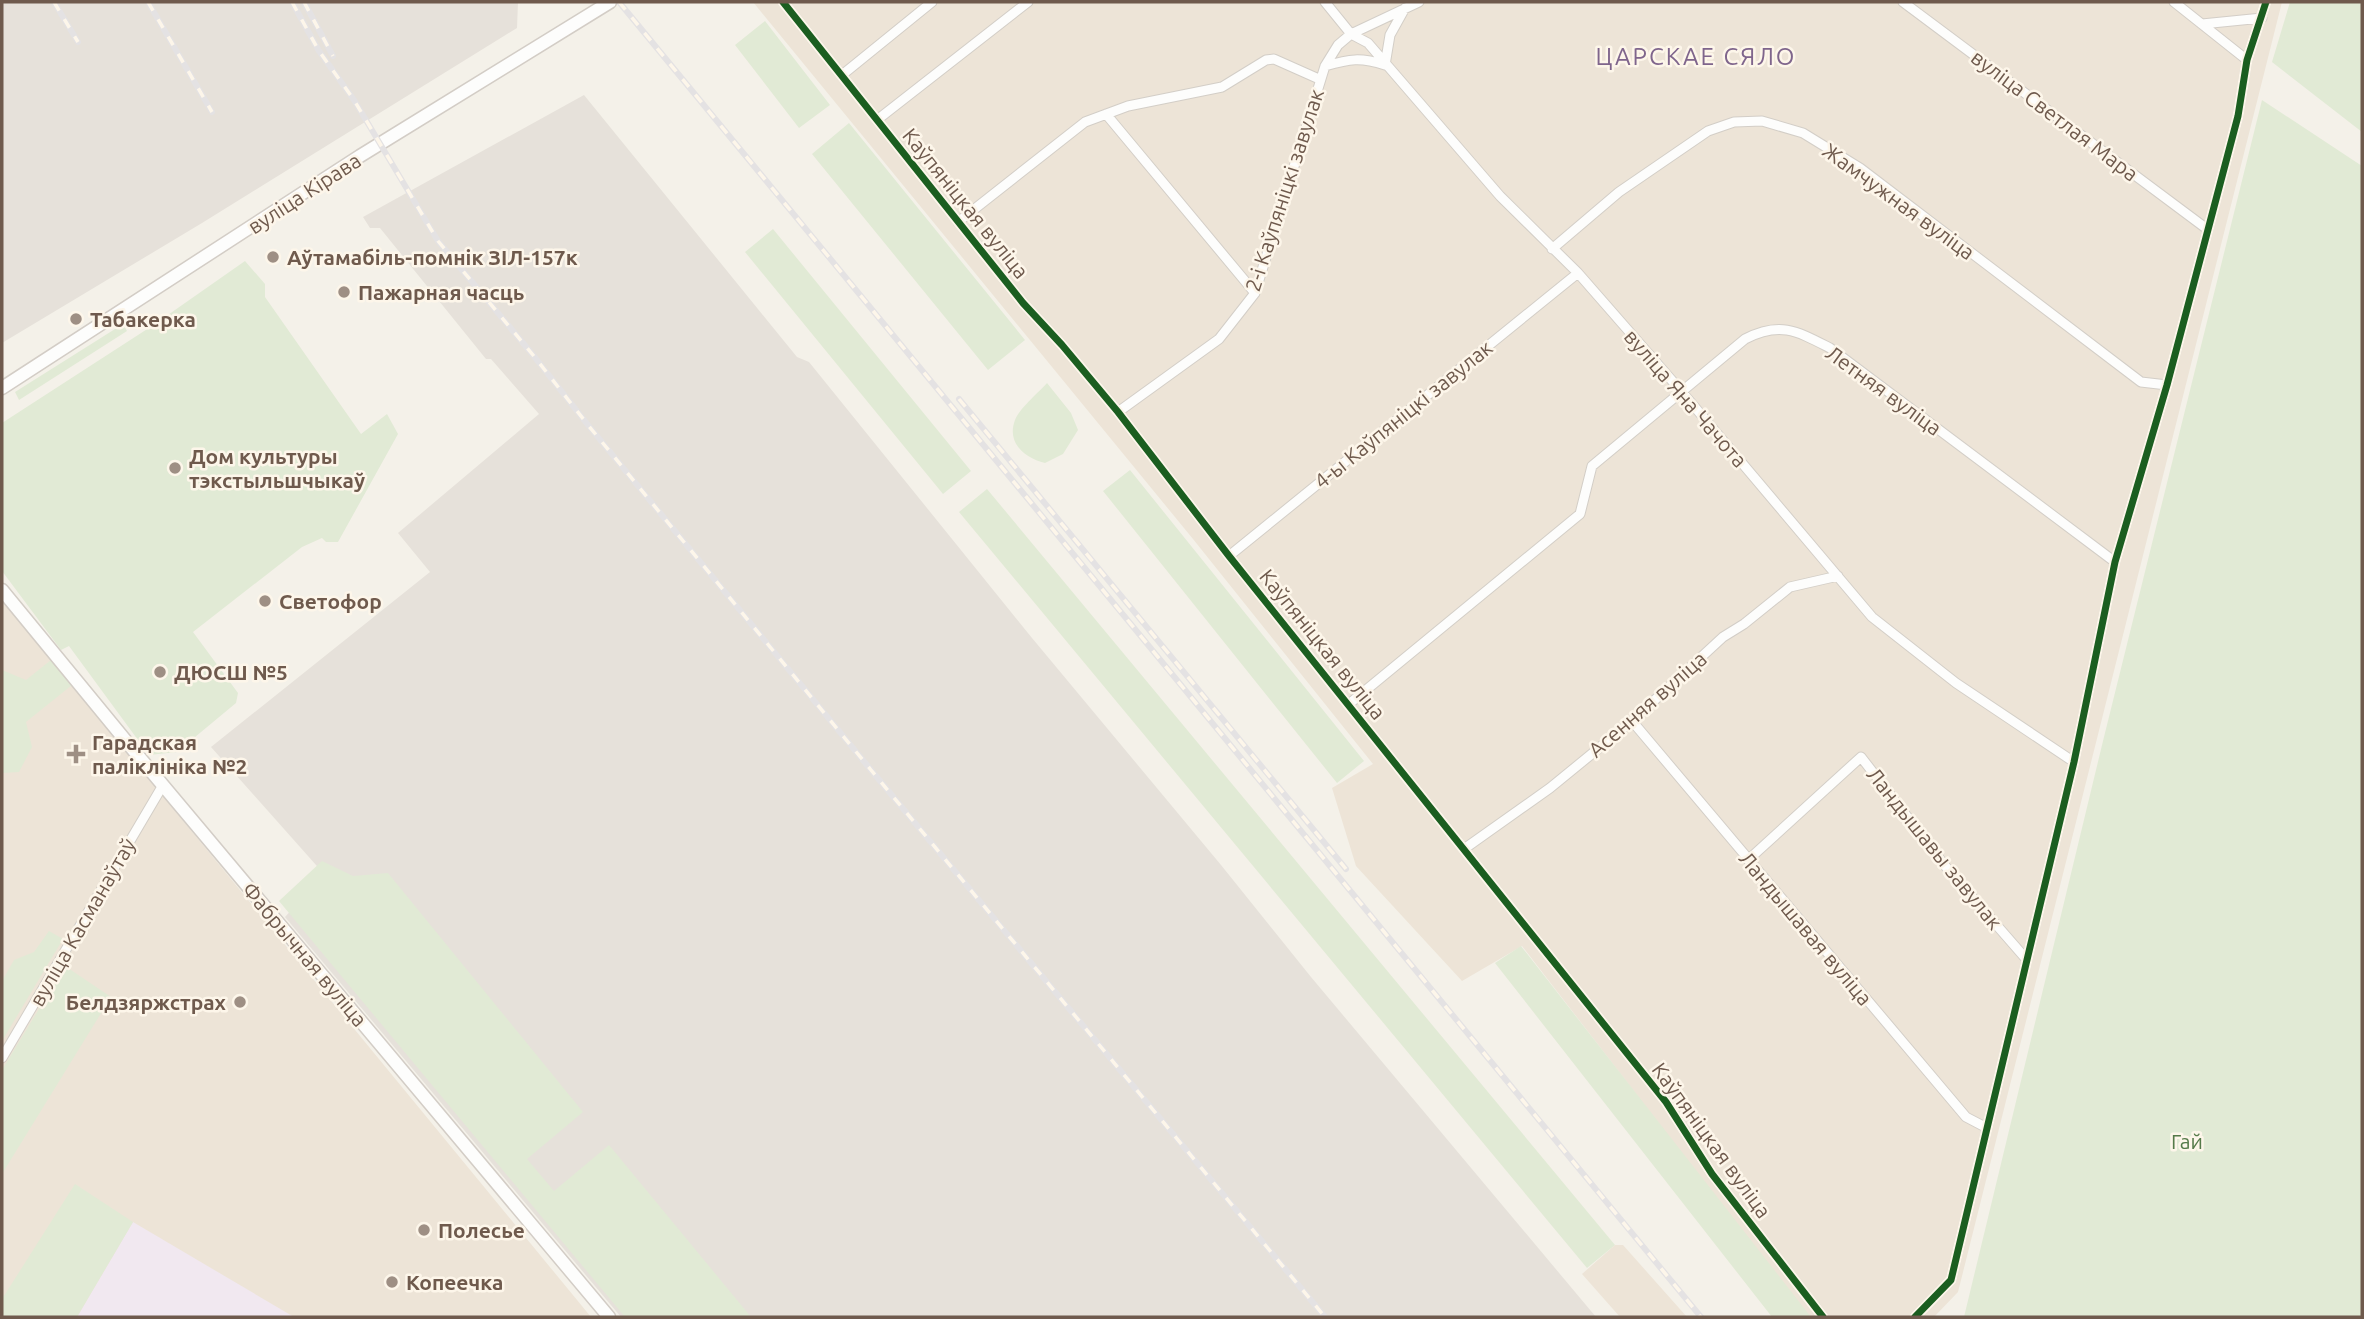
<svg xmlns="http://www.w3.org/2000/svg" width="2364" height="1319" font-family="Ubuntu,sans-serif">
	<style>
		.residential { fill: #ede4d7 }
		.industrial { fill: #e6e1da }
		.education { fill: #f1e8f0 }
		.green { fill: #e1ead5 }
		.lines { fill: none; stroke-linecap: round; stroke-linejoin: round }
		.minor-casing { stroke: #d3cec7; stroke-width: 11 }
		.secondary-casing { stroke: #d3cdc6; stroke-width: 15 }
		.minor { stroke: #fdfdfc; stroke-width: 9 }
		.secondary { stroke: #fdfdfc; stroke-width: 12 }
		.rail-casing { stroke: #e4e2e3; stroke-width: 6 }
		.rail { stroke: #fdf6ea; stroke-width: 3.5; stroke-dasharray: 10; stroke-linecap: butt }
		.cycleway-casing { stroke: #fdf6ea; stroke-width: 11 }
		.cycleway { stroke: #1b5e20; stroke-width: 7 }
		.poi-dot { fill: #9e8f84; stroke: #fdf6ea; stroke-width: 2.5 }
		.labels { text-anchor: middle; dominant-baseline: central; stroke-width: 5; stroke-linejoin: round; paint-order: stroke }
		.street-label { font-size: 21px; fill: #6f5a4d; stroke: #fdf6ea }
		.poi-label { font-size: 21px; font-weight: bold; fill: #6f5a4d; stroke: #fdf6ea; text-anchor: start }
		.park-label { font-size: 21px; fill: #557a49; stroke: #fdf6ea }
		.quarter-label { font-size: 24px; letter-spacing: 2px; fill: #7f658c; stroke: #fdf6ea }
	</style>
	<rect width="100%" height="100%" fill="#f4f1e9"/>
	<path class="residential" d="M753,2H2282L1958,1292L1934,1317H1808L1522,946L1462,981L1356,866L1332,788L1373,764L1193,539Z
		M2,599L51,660L591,1317H2Z
		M1615,1245H1623L1687,1317H1620L1582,1274Z"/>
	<path class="industrial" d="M2,2H518L517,28L202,223L2,343Z
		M584,95L797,357L809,362L1032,638L1221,865L1311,977L1596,1317H621L285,917L324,874L211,747L430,572L398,533L539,414L491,359H486L380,228H370L363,217Z"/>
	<path class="education" d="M133,1222L294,1317H77Z"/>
	<path class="green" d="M2290,2H2362V132L2272,62Z
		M765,21L830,105L799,128L735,45Z
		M2262,100L2362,166V1317H1964L2103,741Z
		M849,123L1025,340L988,370L812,154Z
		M773,229L971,471L943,494L745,252Z
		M245,261L265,284V297L361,434L387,414L398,434L338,542H326L322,538L302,547L193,632L238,693L236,703L177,752L149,755L69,646L61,650L2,571V423L155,324Z
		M123,324L127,331L19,400L15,392Z
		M1047,383L1071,413L1078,430L1063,454L1045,463C1026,458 1006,444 1015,420C1019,409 1039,392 1047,383Z
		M1130,470L1364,761L1337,783L1103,491Z
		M987,489L1615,1245L1587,1268L959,512Z
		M51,660L72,685L26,722L32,747L19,772L2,773V670L26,680Z
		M322,861L353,876L388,873L583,1112L527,1159L554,1191L609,1145L751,1317H625L279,901Z
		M49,931L63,939L2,1041V981L14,960L34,952Z
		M1521,946L1811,1317H1772L1495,963Z
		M65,966L111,997L2,1174V1070Z
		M75,1184L133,1222L77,1317H2V1299Z"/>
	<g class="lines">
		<g class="minor-casing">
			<path id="minor" d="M783,2L1023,303L1062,345L1118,412L1229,556L1666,1102L1712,1174L1823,1317
				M1325,2L1351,34L1368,43L1500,196L1578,273L1682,392L1872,617L1956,683L2074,762
				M1903,2L2207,229
				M2174,2L2247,60
				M2202,24L2262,18
				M1325,66C1350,59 1360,57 1385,65L1390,35L1405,8
				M842,75L932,2
				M1106,114L1255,293
				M877,120L1028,2
				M958,222L1085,122L1128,106L1222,87L1266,60L1274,59L1319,79
				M1552,249L1619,192L1708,131L1734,122L1762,121L1803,133L1860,168L2141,382L2167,385
				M1118,412L1219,339L1255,293L1325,66L1338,45L1351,34L1419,2
				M1229,556L1578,273
				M1349,704L1580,514L1592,466L1745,339C1780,321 1797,331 1830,348L2115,562
				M1632,721L1966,1117L1987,1128
				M1464,849L1550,788L1632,721L1723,637L1744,624L1790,587L1838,576
				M1748,860L1861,757L1946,867L2027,960
				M2,1058L163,785
				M1915,1317L1951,1280L2074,762L2115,562L2167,385L2238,116L2247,60L2266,2"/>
		</g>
		<g class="secondary-casing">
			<path id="secondary" d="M2,388L360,156L610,2
				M2,590L135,752L609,1317"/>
		</g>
		<use href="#minor" class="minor"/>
		<use href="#secondary" class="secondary"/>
		<g class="rail-casing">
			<path id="rail" d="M54,2L78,42
				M148,2L212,112
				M292,2L319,51L354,100L438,241L533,355L588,425L871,770L1325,1317
				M304,2L333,56
				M619,2L1701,1317
				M959,399L1346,869"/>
		</g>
		<use href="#rail" class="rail"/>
		<g class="cycleway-casing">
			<path id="cycleway" d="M783,2L1023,303L1062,345L1118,412L1229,556L1666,1102L1712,1174L1823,1317
				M1915,1317L1951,1280L2074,762L2115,562L2167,385L2238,116L2247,60L2266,2"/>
		</g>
		<use href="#cycleway" class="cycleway"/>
	</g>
	<g class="poi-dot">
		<circle cx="273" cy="257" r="7"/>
		<circle cx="344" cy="292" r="7"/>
		<circle cx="76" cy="319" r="7"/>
		<circle cx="175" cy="468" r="7"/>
		<circle cx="265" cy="601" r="7"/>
		<circle cx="160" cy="672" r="7"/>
		<path d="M72.5 743.5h7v7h7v7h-7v7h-7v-7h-7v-7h7z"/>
		<circle cx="240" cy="1002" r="7"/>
		<circle cx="424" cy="1230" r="7"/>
		<circle cx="392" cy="1282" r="7"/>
	</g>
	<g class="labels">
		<g class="street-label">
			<text transform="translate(2055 115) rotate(37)">вуліца Светлая Мара</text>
			<text transform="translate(1284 190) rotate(-72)">2-і Каўпяніцкі завулак</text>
			<text transform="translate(304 193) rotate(-33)">вуліца Кірава</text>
			<text transform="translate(1899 201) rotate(36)">Жамчужная вуліца</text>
			<text transform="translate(966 203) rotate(51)">Каўпяніцкая вуліца</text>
			<text transform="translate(1884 390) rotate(36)">Летняя вуліца</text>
			<text transform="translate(1686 398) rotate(49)">вуліца Яна Чачота</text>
			<text transform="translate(1403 414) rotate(-39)">4-ы Каўпяніцкі завулак</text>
			<text transform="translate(1323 644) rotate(51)">Каўпяніцкая вуліца</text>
			<text transform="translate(1647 704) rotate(-41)">Асенняя вуліца</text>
			<text transform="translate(1935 848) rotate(51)">Ландышавы завулак</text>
			<text transform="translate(82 922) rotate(-60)">вуліца Касманаўтаў</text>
			<text transform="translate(1806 928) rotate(50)">Ландышавая вуліца</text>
			<text transform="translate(305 954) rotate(50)">Фабрычная вуліца</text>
			<text transform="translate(1712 1140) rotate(54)">Каўпяніцкая вуліца</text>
		</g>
		<g class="poi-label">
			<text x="287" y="257">Аўтамабіль-помнік ЗІЛ-157к</text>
			<text x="358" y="292">Пажарная часць</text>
			<text x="90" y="319">Табакерка</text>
			<text x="189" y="456">Дом культуры<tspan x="189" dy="24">тэкстыльшчыкаў</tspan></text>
			<text x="279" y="601">Светофор</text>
			<text x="174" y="672">ДЮСШ №5</text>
			<text x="92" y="742">Гарадская<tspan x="92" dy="24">паліклініка №2</tspan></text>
			<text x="226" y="1002" text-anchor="end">Белдзяржстрах</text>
			<text x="438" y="1230">Полесье</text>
			<text x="406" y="1282">Копеечка</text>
		</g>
		<g class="park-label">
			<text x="2187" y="1141">Гай</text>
		</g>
		<g class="quarter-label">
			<text x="1696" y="56">ЦАРСКАЕ СЯЛО</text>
		</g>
	</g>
	<rect width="2364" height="1319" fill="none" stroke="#6f5a4d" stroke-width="7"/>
</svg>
